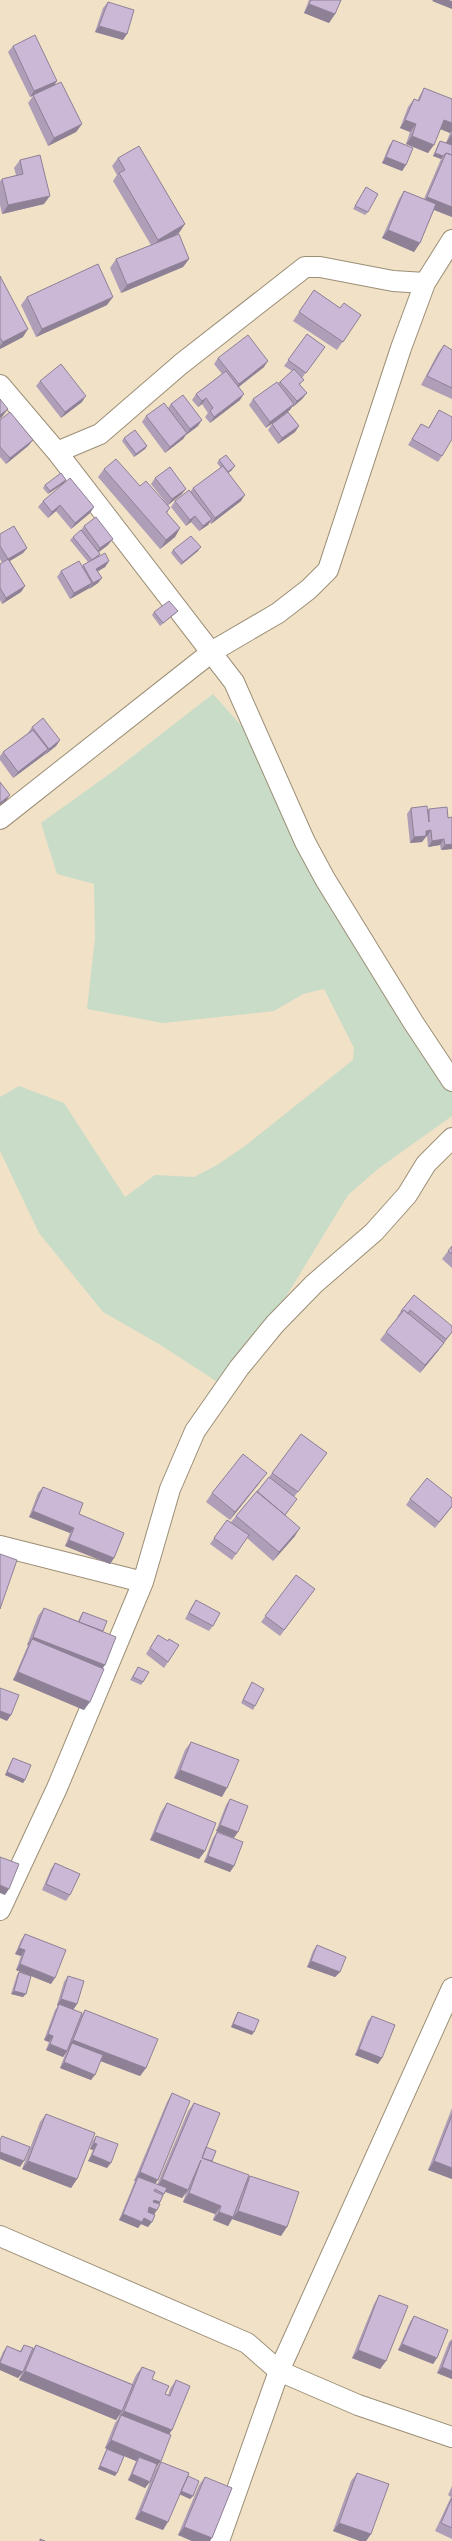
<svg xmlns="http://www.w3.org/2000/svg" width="452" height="2541" font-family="Montserrat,sans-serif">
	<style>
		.green { fill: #c8dcc8 }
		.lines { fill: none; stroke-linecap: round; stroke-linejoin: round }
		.minor-casing { stroke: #9c8f77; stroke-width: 22 }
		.minor { stroke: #fff; stroke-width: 20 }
		.wall { fill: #af9eb8 }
		.shaded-wall { fill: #8e8196 }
		.building { fill: #cbb8d6; stroke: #8e8196 }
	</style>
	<rect width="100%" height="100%" fill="#f0e1c7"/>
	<path class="green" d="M213,694L247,732L317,886L422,1053L452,1093V1116L379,1168L348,1195L270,1323L219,1383L159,1344L103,1312L39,1233L0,1151V1097L19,1086L64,1103L125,1197L155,1175L194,1177L217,1165L245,1146L353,1060L354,1048L324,989L303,994L274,1011L163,1023L87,1009L95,938L94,884L57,874L41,823L115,770Z"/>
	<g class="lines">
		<g class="minor-casing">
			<path id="minor" d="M0,385L57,452L234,682L305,842L325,879L413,1022L452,1081
				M57,452L100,434L181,364L305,267H320L393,281L425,283
				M0,819L213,651L278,613L309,589L328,570L401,348L425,283L452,240
				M0,1546L143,1582
				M0,1910L57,1788L143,1582L170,1489L195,1431L239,1368L275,1324L314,1284L374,1232L407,1195L426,1164L452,1138
				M0,2236L247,2343L279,2371L358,2405L452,2437
				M219,2541L279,2371L452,1988"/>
		</g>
		<use href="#minor" class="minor"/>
	</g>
	<path class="wall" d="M309,0H341L335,14L329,23L304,13Z
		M108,2L123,40L95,32L103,8Z
		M13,46L57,81L53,86L82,124L76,132L48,146L28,103L33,96L30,97L8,52Z
		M424,88L451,99L452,98V145L446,143L450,133L440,129L428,153L406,144L410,132L400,128L408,107L414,99L417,101L419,97Z
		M393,140L406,165L402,171L382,163L389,146Z
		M440,141L452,145V217L434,210L420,243L414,252L382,238L399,199L404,191L424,199L441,159L433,156L438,144Z
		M118,158L179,233L175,235L189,259L183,267L121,293L110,268L116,259L151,245L113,181L117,175L112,166Z
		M20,160L44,204L2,214L0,205V181L2,179L16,175L14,168Z
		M366,187L368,212L365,215L353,209Z
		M0,276L23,337L0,349Z
		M314,290L340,308L361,315L337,350L293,321Z
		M27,297L107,305L36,337L21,305Z
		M307,334L325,347L302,378L300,385L307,393L302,399L293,407L292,406L290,410L266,428L249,405L253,399L278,383L292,371L284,366Z
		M444,345L452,350V399L421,385L438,353Z
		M218,358L264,367L238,387L240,400L210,423L205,417L208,413L202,404L198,407L192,400L196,394L222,374L214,364Z
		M40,381L82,402L61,418L36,386Z
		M171,404L198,426L186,435L183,439L165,453L142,422L146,416L168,408Z
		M439,410L442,456L438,462L408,445L421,424L428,428Z
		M0,420L33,440L28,446L6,464L0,457Z
		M272,424L299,426L295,432L278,444L268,430Z
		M124,438L147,446L145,449L134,457L122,441Z
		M219,460L232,470L228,473L241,501L211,524L210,522L208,525L199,531L191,522L186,526L171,507L175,501L190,492L193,488L221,468L217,463Z
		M104,469L140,486L167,504L151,484L155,478L182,494L168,505L170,508L167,513L180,528L175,537L160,549L98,477Z
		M66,480L64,483L48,494L43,488L45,485Z
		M43,501L94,507L90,513L71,529L56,511L48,518L38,507Z
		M84,526L108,545L99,552L100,554L99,556L109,561L105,567L98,571V583L89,589L88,588L70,599L57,577L61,571L82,566L88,562L70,540L73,537L81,530Z
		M0,534L27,548L23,553L10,561L25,586L21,592L2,604L0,600V564L2,563L0,559Z
		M173,550L198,551L181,565L171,553Z
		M178,611L175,614L160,626L152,615L154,612Z
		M32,727L60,740L56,746L13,778L0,760V756L3,752L28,733Z
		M411,808L428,810L429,809L452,849L441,850L440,845L428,847L427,836L422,842L410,843L407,814Z
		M452,1246V1268L442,1259Z
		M414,1295L452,1332L438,1351L420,1373L380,1340L386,1332L398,1317H397L401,1311Z
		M301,1434L327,1453L294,1497L293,1505L285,1515L295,1536L273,1561L247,1538L232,1560L210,1544L227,1520L231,1522L236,1516L269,1477Z
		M261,1481L230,1520L206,1502L212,1493Z
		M43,1487L79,1514L114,1558L110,1564L65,1546L70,1533L29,1517L38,1493Z
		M410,1499L452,1507L435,1528L406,1505Z
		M296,1575L315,1589L280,1636L261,1622Z
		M196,1600L213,1626L209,1631L185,1619L192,1606Z
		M44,1608L78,1621L81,1615L83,1612L103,1631L105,1665L102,1669L84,1710L13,1680L28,1645H27L38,1616Z
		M158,1635L168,1662L164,1668L146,1654Z
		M138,1667L143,1682L141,1685L130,1680Z
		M252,1682L255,1706L253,1710L241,1703Z
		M191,1742L222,1797L174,1778L185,1750Z
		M13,1758L25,1780L23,1783L5,1775L11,1761Z
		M230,1799L234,1838L216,1831L226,1805Z
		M167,1803L205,1851L199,1859L150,1840L161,1812Z
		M217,1832L234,1866L230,1872L204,1862L213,1838Z
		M55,1863L70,1895L66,1901L42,1890L51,1869Z
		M25,1934L51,1984L16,1970L21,1956L15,1954L21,1940Z
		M317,1945L340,1972L335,1977L307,1967L313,1951Z
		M19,1972L23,1997L11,1994L17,1975Z
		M68,1976L77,2004L73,2010L80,2017L85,2010L146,2068L140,2076L100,2061L91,2080L60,2068L66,2052L63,2057L46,2050L49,2042L44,2040L55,2010L58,2006L57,2005L64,1982Z
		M238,2012L252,2035L231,2027L236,2015Z
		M372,2016L378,2064L355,2055L368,2021Z
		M172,2093L155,2184L157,2185L188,2111L194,2103L206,2148L212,2161L248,2178L250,2176L281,2236L232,2219L233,2218L228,2226L213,2220L215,2214L183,2202L186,2193L182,2198L165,2192L148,2227L141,2224L138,2228L119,2220L135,2181H134L167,2102Z
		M452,2108V2179L428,2170Z
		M46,2114L77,2179L71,2188L22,2169L40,2122Z
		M96,2136L107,2168L88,2161L93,2150L90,2149L92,2142Z
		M379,2295L386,2361L380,2369L352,2358L374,2304Z
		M414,2316L437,2358L433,2364L398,2350L410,2322Z
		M452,2339V2379L437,2373L449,2342Z
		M24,2345L31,2351L36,2345L132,2384L136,2375L142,2367L165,2394L168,2395L170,2389L176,2380L169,2434L161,2461L155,2469L145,2488L128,2480L136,2461L124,2456L115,2476L98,2469L105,2452L107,2449L105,2448L115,2423L118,2419L120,2414L116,2420L19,2380L22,2373L18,2378L0,2370V2359L3,2352L7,2346L20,2351Z
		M161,2462L187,2477L193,2496L190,2499L180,2494L163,2530L135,2519L155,2470Z
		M357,2473L371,2534L366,2541H360L333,2531L351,2481Z
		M205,2477L210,2541H192L178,2535L199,2485Z
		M452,2486V2539L435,2531L451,2497L448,2495Z"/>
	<path class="shaded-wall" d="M433,0H449L452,1V9L432,1Z
		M309,4L335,14L329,23L304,13Z
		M99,26L127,34L123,40L95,32Z
		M57,81L53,87L30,97L34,91Z
		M405,120L416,124L410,132L400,128Z
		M444,120L452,123V131L450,133L438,128Z
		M82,124L76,132L48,146L54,138Z
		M452,134V145L446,143Z
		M412,136L434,145L428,153L406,144Z
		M435,153L443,156L441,159L433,156Z
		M386,157L406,165L402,171L382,163Z
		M50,196L44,204L2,214L8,205Z
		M427,197L452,207V217L422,205Z
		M185,224L179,233L153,248L158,240Z
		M388,230L420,243L414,252L382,238Z
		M189,259L183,267L121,293L127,285Z
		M113,297L107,305L36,337L42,329Z
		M28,329L23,337L0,349V346L3,342Z
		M268,361L264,367L235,390L239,384Z
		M307,393L302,399L293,407L297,401Z
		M244,394L240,400L210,423L214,417Z
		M86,396L82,402L61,418L65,412Z
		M206,398L202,404L198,407L202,401Z
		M294,404L290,410L266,428L270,422Z
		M8,409L2,417L0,419V415Z
		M202,420L198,426L186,435L190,429Z
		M299,426L295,432L278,444L282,438Z
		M187,433L183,439L165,453L170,447Z
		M33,440L28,446L6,464L10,458Z
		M147,446L145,449L134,457L136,454Z
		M235,466L232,470L226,475L228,472Z
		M66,480L64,483L48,494L50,491Z
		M186,489L182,494L168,505L172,499Z
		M245,495L241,501L211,524L215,518Z
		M60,505L56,511L48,518L52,512Z
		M94,507L90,513L71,529L75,523Z
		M195,516L191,522L186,526L190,520Z
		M212,519L208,525L199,531L203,526Z
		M180,528L175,537L160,549L166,540Z
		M113,539L108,545L96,554L100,548Z
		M201,547L198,551L181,565L183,562Z
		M27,548L23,553L3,565L8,559Z
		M109,561L105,567L92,575L96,569Z
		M102,578L98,583L89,589L93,583Z
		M92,583L88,589L70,599L74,593Z
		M25,586L21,592L2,604L6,598Z
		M60,740L56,746L45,755L49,749Z
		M48,749L44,755L13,778L18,772Z
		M10,795L6,801L0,805V803Z
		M431,830L427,836L422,837L426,831Z
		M426,836L422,842L410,843L414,837Z
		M444,839L440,845L428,847L432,841Z
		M452,844V849L441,850L445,845Z
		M452,1332L438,1351L420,1373L425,1365Z
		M267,1473L261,1481L230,1520L235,1512Z
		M33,1511L74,1528L70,1533L29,1517Z
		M300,1528L295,1536L273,1561L279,1552Z
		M69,1540L114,1558L110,1564L65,1546Z
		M33,1637L105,1665L99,1673L32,1639L28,1645H27Z
		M18,1672L90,1702L84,1710L13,1680Z
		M0,1711L11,1715L7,1721L0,1718Z
		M180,1770L227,1788L222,1797L174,1778Z
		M7,1772L25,1780L23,1783L5,1775Z
		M220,1825L238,1832L234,1838L216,1831Z
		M155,1832L205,1851L199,1859L150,1840Z
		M208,1856L234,1866L230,1872L204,1862Z
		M0,1885L9,1889L5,1895L0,1893Z
		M19,1948L25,1950L21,1956L15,1954Z
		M311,1961L340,1972L335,1977L307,1967Z
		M20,1964L55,1978L51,1984L16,1970Z
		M14,1991L26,1994L23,1997L11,1994Z
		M61,1999L77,2004L73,2010L59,2004L58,2006L57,2005Z
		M233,2024L254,2032L252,2035L231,2027Z
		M48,2034L53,2036L49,2042L44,2040Z
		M73,2040L146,2068L140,2076L69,2049L72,2043L68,2048H67Z
		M50,2044L67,2051L63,2057L46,2050Z
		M359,2049L382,2058L378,2064L355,2055Z
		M64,2062L95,2075L91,2080L60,2068Z
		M94,2143L97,2144L93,2150L90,2149Z
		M0,2152L24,2161L20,2167L0,2159Z
		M92,2155L111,2163L107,2168L88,2161Z
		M28,2161L77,2179L71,2188L22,2169Z
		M434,2161L452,2168V2179L428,2170Z
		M140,2172L158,2180L152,2188L138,2177L135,2181H134Z
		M162,2179L188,2190L182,2198L156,2188Z
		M189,2193L221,2206L215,2214L183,2202Z
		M154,2200L160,2202L156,2208L150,2206Z
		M149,2207L157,2210L153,2216L145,2213Z
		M238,2211L287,2227L281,2236L232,2219Z
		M219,2212L233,2217L228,2226L213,2220Z
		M123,2214L144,2218L152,2222L148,2227L141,2224L138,2228L119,2220Z
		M402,2344L437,2358L433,2364L398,2350Z
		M358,2350L386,2361L380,2369L352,2358Z
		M0,2363L23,2372L18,2378L0,2370Z
		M442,2367L452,2371V2379L437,2373Z
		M25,2371L122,2411L116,2420L19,2380Z
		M124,2411L172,2430L166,2439L121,2415L118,2419Z
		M111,2440L161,2461L155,2469L139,2457L136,2461L105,2448Z
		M100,2466L117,2473L115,2476L98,2469Z
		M132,2474L150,2482L145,2488L128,2480Z
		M181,2491L193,2496L190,2499L179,2494Z
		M141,2511L168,2522L163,2530L135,2519Z
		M339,2523L371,2534L366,2541H360L333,2531Z
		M184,2527L212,2538L210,2541H192L178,2535Z"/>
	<path class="building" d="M311,0H341L335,14L309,4Z
		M108,2L134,10L127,34L99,26Z
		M35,35L57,81L34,91L13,46Z
		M61,82L82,124L54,138L33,95Z
		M424,88L452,99V123L444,120L434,145L412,136L416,124L405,120L414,99L419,101Z
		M393,140L413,148L406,165L386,157Z
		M440,141L452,145V155L446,153L443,156L435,153Z
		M139,146L185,224L158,240L119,173L125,170L118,158Z
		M446,153L452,155V207L427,197Z
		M40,155L50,196L8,205L2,179L23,174L20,160Z
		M366,187L378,194L368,212L355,206Z
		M404,191L436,204L420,243L388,230Z
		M179,234L189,259L127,285L116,259Z
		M98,264L113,297L42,329L27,297Z
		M0,276L28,329L3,342L0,338Z
		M314,290L340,308L344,303L361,315L343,342L299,312Z
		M307,334L325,347L306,373L288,360Z
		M248,335L268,361L239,384L218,358Z
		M444,345L452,350V388L427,376Z
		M61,364L86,396L65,412L40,381Z
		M294,369L304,380L299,384L307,393L297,401L280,382Z
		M226,371L244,394L214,417L210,411L213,408L206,398L202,401L196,394Z
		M277,382L294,404L270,422L253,399Z
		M183,395L202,420L190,429L171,404Z
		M0,399L8,409L0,415Z
		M164,403L187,433L170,447L146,416Z
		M439,410L452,417V439L442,456L412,439L421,424L429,428Z
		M10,412L33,440L10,458L0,447V420Z
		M288,412L299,426L282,438L272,424Z
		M135,430L147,446L136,454L124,438Z
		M226,455L235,466L228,472L219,460Z
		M116,459L140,486L146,481L170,508L166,512L180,528L166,540L104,469Z
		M223,466L245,495L215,518L193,488Z
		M170,467L186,489L172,499L155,478Z
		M61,473L66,480L50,491L45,485Z
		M70,478L94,507L75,523L60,505L52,512L43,501Z
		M189,490L212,519L203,526L195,516L190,520L175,501Z
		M96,517L113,539L100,548L84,526Z
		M14,526L27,548L8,559L0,546V534Z
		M81,530L100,554L92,560L73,537Z
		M191,536L201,547L183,562L173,550Z
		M105,553L109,561L96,569L102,578L93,583L83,565Z
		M8,559L25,586L6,598L0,588V564Z
		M79,561L92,583L74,593L61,571Z
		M169,601L178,611L163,623L154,612Z
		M43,718L60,740L49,749L32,727Z
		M33,730L48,749L18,772L3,752Z
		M0,782L10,795L0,803Z
		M427,806L429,822V809L447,807L448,818L452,817V844L445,845L444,839L432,841L431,830L426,831V836L414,837L411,808Z
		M452,1246V1254L448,1251Z
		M414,1295L452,1326V1332L446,1339L410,1310L408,1314L404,1310L402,1312L401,1311Z
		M404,1310L444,1343L425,1365L386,1332Z
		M301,1434L327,1453L298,1492L272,1473Z
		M243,1454L267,1473L235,1512L212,1493Z
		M269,1477L297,1499L285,1515L257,1492Z
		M427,1478L452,1498V1506L439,1522L410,1499Z
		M43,1487L83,1503L79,1514L124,1533L114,1558L69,1540L74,1528L33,1511Z
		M257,1491L300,1528L279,1552L236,1516Z
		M227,1520L249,1535L236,1554L214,1538Z
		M0,1554L17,1560L0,1609Z
		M296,1575L315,1589L284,1630L265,1616Z
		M196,1600L220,1613L213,1626L189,1613Z
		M44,1608L116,1637L105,1665L33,1637Z
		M83,1612L107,1621L103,1631L79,1622Z
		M158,1635L168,1641L169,1639L179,1645L168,1662L150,1648Z
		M32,1639L104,1669L90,1702L18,1672Z
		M138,1667L149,1672L143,1682L133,1677Z
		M252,1682L264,1689L255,1706L243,1700Z
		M0,1688L19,1695L11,1715L0,1711Z
		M191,1742L239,1760L227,1788L180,1770Z
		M13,1758L31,1765L25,1780L7,1772Z
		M230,1799L248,1806L238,1832L220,1825Z
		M167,1803L216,1823L205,1851L155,1832Z
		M217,1832L243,1842L234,1866L208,1856Z
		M0,1857L19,1864L9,1889L0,1885Z
		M55,1863L80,1874L70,1895L46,1884Z
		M25,1934L66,1950L55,1978L20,1964L25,1950L19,1948Z
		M317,1945L346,1957L340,1972L311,1961Z
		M19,1972L31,1976L26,1994L14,1991Z
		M68,1976L84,1981L77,2004L61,1999Z
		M59,2004L82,2013L67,2051L50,2044L53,2036L48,2034Z
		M85,2010L158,2039L146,2068L73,2040Z
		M238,2012L259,2020L254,2032L233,2024Z
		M372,2016L395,2025L382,2058L359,2049Z
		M72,2043L103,2055L95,2075L64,2062Z
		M172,2093L190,2101L158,2180L140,2172Z
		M194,2103L220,2113L202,2158L249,2175L233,2217L219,2212L221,2206L189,2193L201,2160L188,2190L162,2179Z
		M46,2114L95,2133L77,2179L28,2161Z
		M452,2115V2168L434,2161Z
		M2,2136L30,2147L24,2161L0,2152V2140Z
		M96,2136L118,2144L111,2163L92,2155L97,2144L94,2143Z
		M206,2147L216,2151L212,2161L202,2158Z
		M250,2176L299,2192L287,2227L238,2211Z
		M138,2177L167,2188L164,2194L155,2189L154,2191L163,2195L160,2202L154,2200L153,2202L160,2204L157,2210L149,2207L148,2212L155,2215L152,2222L144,2218L142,2222L123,2214Z
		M379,2295L408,2306L386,2361L358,2350Z
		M414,2316L448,2330L437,2358L402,2344Z
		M452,2341V2371L442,2367Z
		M24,2345L33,2348L23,2372L0,2363L7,2346L21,2352Z
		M36,2345L133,2385L122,2411L25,2371Z
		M142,2367L155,2372L152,2379L169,2386L165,2394L170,2396L176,2380L190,2386L172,2430L124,2411Z
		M121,2415L171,2435L161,2461L111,2440Z
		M107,2449L124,2456L117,2473L100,2466Z
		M139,2457L157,2464L150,2482L132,2474Z
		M161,2462L189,2473L168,2522L141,2511Z
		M357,2473L389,2484L371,2534L339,2523Z
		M188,2476L199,2481L193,2496L181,2491Z
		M205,2477L232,2488L212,2538L184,2527Z
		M452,2498V2528L441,2523Z
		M40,2539L45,2541H40Z"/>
</svg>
